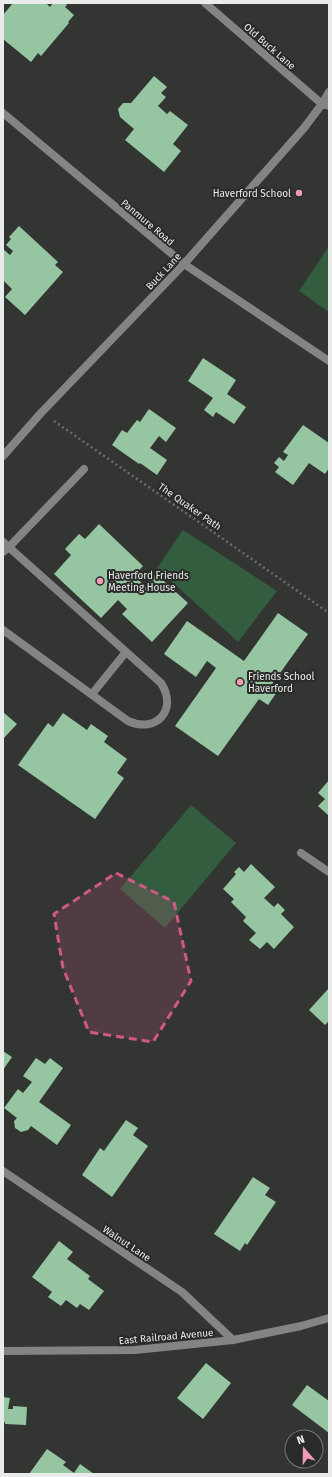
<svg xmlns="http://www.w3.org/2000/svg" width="332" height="1477" viewBox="0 0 332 1477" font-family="'Fira Sans',sans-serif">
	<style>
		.green { fill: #345d3f }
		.building { fill: #96c6a1 }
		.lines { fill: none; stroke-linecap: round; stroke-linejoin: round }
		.path { stroke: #6a6d6a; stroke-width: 2.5; stroke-dasharray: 2 3; stroke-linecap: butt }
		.service { stroke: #838584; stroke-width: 8 }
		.minor { stroke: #838584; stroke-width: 8 }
		.marked { fill: #ce5886; fill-opacity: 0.2; stroke: #ce5886; stroke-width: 3; stroke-dasharray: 8 5; stroke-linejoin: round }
		.poi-dot { fill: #f19ab3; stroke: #282b28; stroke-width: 1.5 }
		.labels { text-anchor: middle; stroke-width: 4; stroke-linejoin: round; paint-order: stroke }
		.street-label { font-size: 10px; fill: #eaeceb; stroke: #282b28 }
		.poi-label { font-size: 10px; fill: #eaeceb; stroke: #282b28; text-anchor: start }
	</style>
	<rect width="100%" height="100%" fill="#323532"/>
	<path class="green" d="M329 246V312L299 291Z
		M183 530 277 591 238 642 157 568Z
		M191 805 236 843 165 928 120 889Z"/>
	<path class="building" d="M13 3H46L50 7 53 3H65L67 5 65 7 74 15 68 22 69 23 41 56 38 53 31 62 3 39V15Z
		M154 76 167 87 161 93 166 97 158 106 167 114 170 111 188 125 173 144 181 151 164 172 125 140 134 129 120 117 118 109 123 103H131Z
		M19 226 58 262 55 265 63 272 25 315 5 297 12 289 3 280V249L10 255 13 251 6 245 11 239 9 237Z
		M203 358 236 380 227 394 246 407 234 424 216 412 213 417 204 410 213 398 188 381Z
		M149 409 176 428 166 442 159 436 150 448 167 460 157 475 140 463 139 464 112 445 122 430 127 433 137 420 140 422Z
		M303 425 329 443V468L325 474 309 463 293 485 275 472 279 467 274 463 279 457 284 461 288 455 283 452Z
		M99 524 143 566 134 576 145 586 156 574 188 603 152 642 122 614 127 609 118 600 101 618 54 574 71 555 65 549 79 534 85 539Z
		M278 613 308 634 270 687 277 692 268 705 259 699 218 756 175 726 216 668 207 661 196 677 164 654 187 621 244 661Z
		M3 712 17 724 3 739Z
		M63 713 87 730 91 724 108 736 104 742 127 759 117 773 124 778 95 819 18 765 48 723 53 727Z
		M329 780V816L318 806 325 799 318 793Z
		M251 864 275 887 264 898 274 907 278 903 285 910 281 914 294 927 274 949 267 942 260 949 249 940 256 933 243 921 246 917 231 902 234 899 223 889 236 874 234 872 239 867 244 872Z
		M329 988V1021L325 1025 309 1010Z
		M3 1051 12 1057 3 1070Z
		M36 1058 45 1064 50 1058 63 1068 39 1102 71 1125 57 1145 31 1126 28 1130 21 1132 15 1128 14 1121 17 1118 4 1108 18 1089 23 1093 32 1082 23 1076Z
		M126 1120 138 1128 133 1135 148 1146 112 1197 82 1175 100 1148 104 1151Z
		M253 1177 270 1188 265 1195 276 1202 247 1245 245 1243 240 1251 214 1234Z
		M59 1241 73 1252 67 1259 90 1276 88 1279 104 1291 89 1310 80 1304 77 1308 66 1300 61 1306 48 1297 52 1292 32 1277Z
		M206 1363 231 1383 203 1419 177 1398Z
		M307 1385 329 1401V1433L292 1405Z
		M3 1397 10 1398 8 1409H13V1406L27 1407 26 1425 5 1424V1422H3Z
		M47 1449 66 1462 63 1465 74 1473 80 1464 94 1474H29Z"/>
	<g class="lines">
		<path class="path" d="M54 421 329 613"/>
		<path class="service" d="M322 104 329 106
			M3 542 161 683C178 709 157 734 128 721L3 630
			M3 552 9 547 84 469
			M92 694 126 652"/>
		<path class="minor" d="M205 3 322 104
			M3 113 184 264 329 361
			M3 456 41 413 184 264 304 128 322 104 329 92
			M301 853 329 872
			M3 1171 182 1292 233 1340
			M3 1351 135 1350 233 1340 301 1326 329 1318"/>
	</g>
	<path class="marked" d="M116 873 174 902 191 981 153 1042 89 1032 63 968 54 914Z"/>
	<g class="poi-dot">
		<circle cx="299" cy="193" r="4"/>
		<circle cx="100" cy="581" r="4"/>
		<circle cx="240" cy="682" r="4"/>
	</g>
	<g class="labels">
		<g class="street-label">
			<text transform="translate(270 46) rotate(41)" y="4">Old Buck Lane</text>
			<text transform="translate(148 222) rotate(40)" y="4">Panmure Road</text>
			<text transform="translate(163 271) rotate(-47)" y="4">Buck Lane</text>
			<text transform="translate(190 506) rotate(35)" y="4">The Quaker Path</text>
			<text transform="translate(127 1243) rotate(34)" y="4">Walnut Lane</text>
			<text transform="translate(166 1336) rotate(-5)" y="4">East Railroad Avenue</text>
		</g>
		<g class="poi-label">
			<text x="291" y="197" text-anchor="end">Haverford School</text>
			<text x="108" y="579">Haverford Friends<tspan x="108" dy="12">Meeting House</tspan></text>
			<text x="248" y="680">Friends School<tspan x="248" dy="12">Haverford</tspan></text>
		</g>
	</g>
	<rect width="332" height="1477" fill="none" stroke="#eaeceb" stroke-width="8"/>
	<g transform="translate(304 1449) rotate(340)"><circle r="19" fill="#282b28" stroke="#767876"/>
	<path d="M0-3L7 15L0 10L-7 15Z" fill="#f19ab3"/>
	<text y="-6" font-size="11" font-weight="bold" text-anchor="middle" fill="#eaeceb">N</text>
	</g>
</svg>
